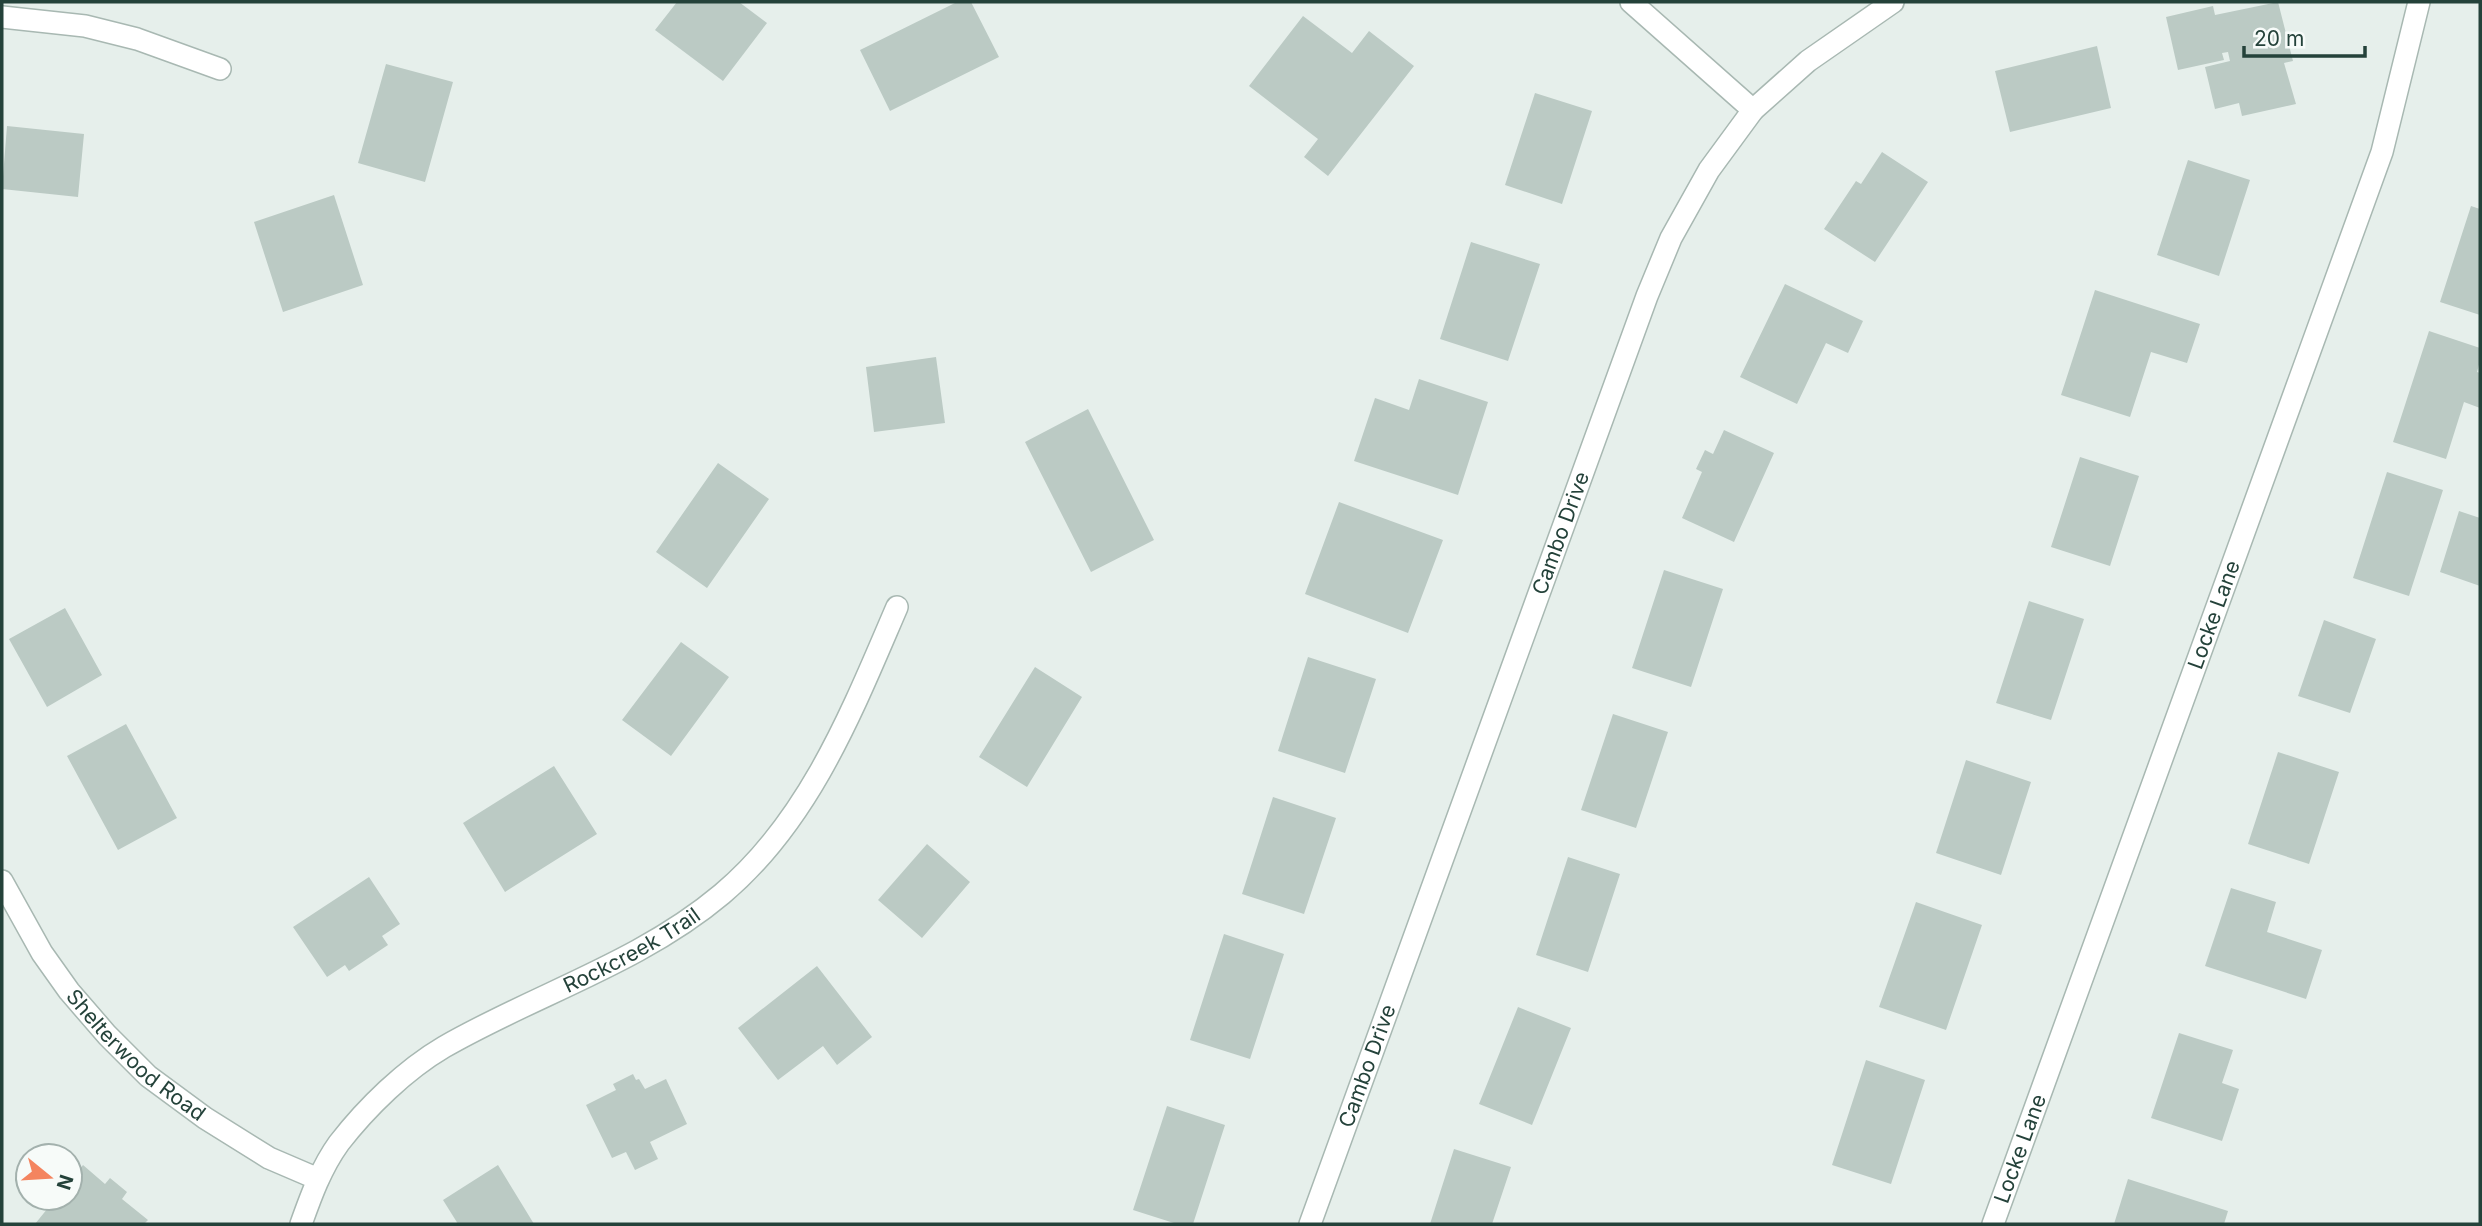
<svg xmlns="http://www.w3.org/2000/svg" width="2482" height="1226" viewBox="0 0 2482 1226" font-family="Inter,sans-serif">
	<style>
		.building { fill: #bbcac4 }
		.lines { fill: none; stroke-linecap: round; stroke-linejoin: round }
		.street-casing { stroke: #a8b8b2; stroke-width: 24 }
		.street { stroke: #fff; stroke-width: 21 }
		.labels { text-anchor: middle; stroke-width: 5; stroke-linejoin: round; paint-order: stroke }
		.street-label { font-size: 21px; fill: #24423a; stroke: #f7fbf9 }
	</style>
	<rect width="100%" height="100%" fill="#e6efeb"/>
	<path class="building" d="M677 2H739L767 23 723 81 655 30Z
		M957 2H971L999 57 890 111 860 50Z
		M2278 2 2293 61 2284 63 2296 104 2242 116 2239 103 2215 109 2205 67 2230 61 2228 52 2222 53 2224 60 2178 70 2166 17 2213 6 2215 15Z
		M1303 16 1352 53 1369 31 1414 66 1328 176 1304 157 1318 139 1249 86Z
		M2097 46 2111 108 2010 132 1995 71Z
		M386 64 453 82 425 182 358 163Z
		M1535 93 1592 111 1562 204 1505 185Z
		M7 126 84 134 78 197 2 189Z
		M1882 152 1928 182 1875 262 1824 229 1856 181 1861 184Z
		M2188 160 2250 180 2219 276 2157 255Z
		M334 195 363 285 283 312 254 222Z
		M2471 206 2480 209V315L2440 302Z
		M1471 242 1540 264 1508 361 1440 339Z
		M1785 284 1863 321 1848 353 1826 343 1797 404 1740 377Z
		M2095 290 2200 324 2187 363 2151 352 2130 417 2061 395Z
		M2429 331 2480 348V361L2477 372 2480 373V408L2464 402 2446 459 2393 442Z
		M936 357 945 423 874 432 866 367Z
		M1419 379 1488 402 1458 495 1354 461 1375 398 1409 410Z
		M1088 409 1154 540 1091 572 1025 442Z
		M1724 430 1774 453 1734 542 1682 518 1702 472 1696 469 1705 450 1713 454Z
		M2080 457 2139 476 2110 566 2051 547Z
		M718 463 769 499 707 588 656 552Z
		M2387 472 2443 490 2409 596 2353 578Z
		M1339 502 1443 540 1408 633 1305 594Z
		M2459 511 2480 518V586L2440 572Z
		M1664 570 1723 589 1691 687 1632 668Z
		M2029 601 2084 619 2051 720 1996 703Z
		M65 608 102 675 47 707 9 639Z
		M2324 620 2376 639 2350 713 2298 696Z
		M681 642 729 677 671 756 622 720Z
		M1308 657 1376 679 1345 773 1278 751Z
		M1035 667 1082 697 1027 787 979 757Z
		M1613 714 1668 732 1636 828 1581 810Z
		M126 724 177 818 118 850 67 756Z
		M2278 752 2339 772 2309 864 2248 844Z
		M1966 760 2031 782 2001 875 1936 853Z
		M554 766 597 834 505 892 463 823Z
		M1273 797 1336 818 1304 914 1242 894Z
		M927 844 970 882 922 938 878 900Z
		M1568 857 1620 874 1588 972 1536 955Z
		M369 877 400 924 382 936 388 945 349 971 345 965 327 977 293 927Z
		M2231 888 2276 902 2267 932 2322 950 2306 999 2205 966Z
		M1916 902 1982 925 1946 1030 1879 1007Z
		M1224 934 1284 954 1250 1059 1190 1040Z
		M817 966 872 1037 837 1065 823 1046 778 1080 738 1028Z
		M1518 1007 1571 1028 1532 1125 1479 1104Z
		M2179 1033 2233 1050 2222 1083 2239 1089 2222 1141 2151 1118Z
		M1866 1060 1925 1080 1891 1184 1832 1165Z
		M633 1074 636 1080 639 1079 645 1089 666 1079 687 1124 650 1142 658 1159 635 1170 626 1152 612 1158 586 1105 616 1090 613 1084Z
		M1167 1106 1225 1125 1193 1224H1177L1133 1210Z
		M1454 1149 1511 1167 1492 1224H1430Z
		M83 1165 105 1184 110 1178 127 1192 122 1199 148 1220 144 1224H35L56 1198H70V1181Z
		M498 1165 534 1224H458L443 1200Z
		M2128 1179 2228 1211 2224 1224H2114Z"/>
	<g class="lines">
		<defs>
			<g id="street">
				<path d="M1631 2 1753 110"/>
				<path d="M2 17 85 26 137 39 220 69"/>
				<path id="s1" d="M2 881 42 953 69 991 107 1035 148 1076 205 1118 269 1158 318 1179"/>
				<path id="s2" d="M301 1224C311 1196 321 1168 339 1143 367 1107 405 1070 444 1047 536 994 640 963 722 894 810 820 853 709 897 607"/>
				<path id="s3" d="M1310 1224 1647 296 1671 238 1709 170 1753 110 1808 61 1893 2"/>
				<path id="s4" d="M1993 1224 2382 152 2419 2"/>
			</g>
		</defs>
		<use href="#street" class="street-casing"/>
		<use href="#street" class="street"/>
	</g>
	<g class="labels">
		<g class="street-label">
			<text dy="7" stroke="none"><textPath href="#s3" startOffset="735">Cambo Drive</textPath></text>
			<text dy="7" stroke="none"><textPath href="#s4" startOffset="648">Locke Lane</textPath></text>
			<text dy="7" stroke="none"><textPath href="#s2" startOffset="444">Rockcreek Trail</textPath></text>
			<text dy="7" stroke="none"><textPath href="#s1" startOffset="222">Shelterwood Road</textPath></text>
			<text dy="7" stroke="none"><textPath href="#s3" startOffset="168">Cambo Drive</textPath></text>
			<text dy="7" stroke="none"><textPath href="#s4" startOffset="80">Locke Lane</textPath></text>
		</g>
	</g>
	<rect width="2482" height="1226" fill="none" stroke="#24423a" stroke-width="7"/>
	<g transform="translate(49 1177) rotate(108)"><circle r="33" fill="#f7fbf9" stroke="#a3b1ad" stroke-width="2"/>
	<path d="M0-5L12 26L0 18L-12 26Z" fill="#f4845f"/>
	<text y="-10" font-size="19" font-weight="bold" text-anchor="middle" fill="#24423a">N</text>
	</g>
	<path d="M2244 46v10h121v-10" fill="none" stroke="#24423a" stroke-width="3.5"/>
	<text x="2254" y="46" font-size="21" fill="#24423a" stroke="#f7fbf9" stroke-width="5" paint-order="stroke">20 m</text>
</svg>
